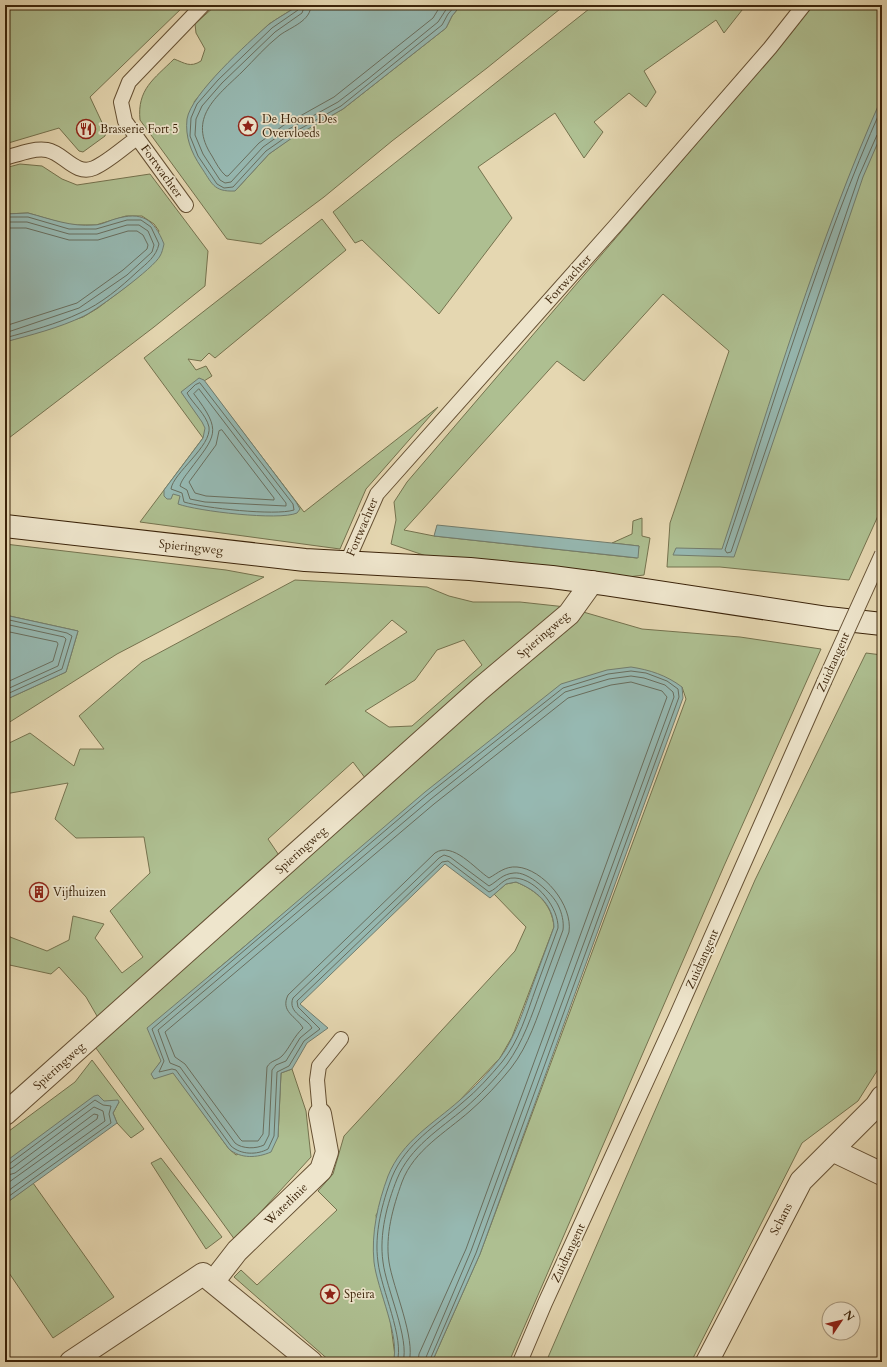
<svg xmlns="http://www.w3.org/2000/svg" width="887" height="1367" viewBox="0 0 887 1367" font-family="Cardo,serif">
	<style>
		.green { fill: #aebf91; stroke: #75724e; fill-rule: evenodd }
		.water { fill: #96b8b1; stroke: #727d6e }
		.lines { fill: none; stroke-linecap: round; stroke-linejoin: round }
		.shore { stroke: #696e5e; stroke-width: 1 }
		.lane-casing { stroke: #665134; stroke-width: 16 }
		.street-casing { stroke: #665134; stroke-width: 24 }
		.secondary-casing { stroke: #3c240a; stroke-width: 24 }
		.lane { stroke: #eee5cc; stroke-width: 14 }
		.street { stroke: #eee5cc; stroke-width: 22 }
		.secondary { stroke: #eee5cc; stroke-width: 22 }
		.lane-bridge-casing { stroke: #665134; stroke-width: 16; stroke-linecap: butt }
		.lane-bridge { stroke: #eee5cc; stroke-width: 14 }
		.labels { text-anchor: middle; stroke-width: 3.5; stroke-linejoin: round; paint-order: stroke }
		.poi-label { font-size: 12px; fill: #3c240a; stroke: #eee5cc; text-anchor: start }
		.street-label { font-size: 12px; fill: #3c240a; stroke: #eee5cc }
	</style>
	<rect width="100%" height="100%" fill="#e5d7b1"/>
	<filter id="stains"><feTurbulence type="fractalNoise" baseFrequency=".005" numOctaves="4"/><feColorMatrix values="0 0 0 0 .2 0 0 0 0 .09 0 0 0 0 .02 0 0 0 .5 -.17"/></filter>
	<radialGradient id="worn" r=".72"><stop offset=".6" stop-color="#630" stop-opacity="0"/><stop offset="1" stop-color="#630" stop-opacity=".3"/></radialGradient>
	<path class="green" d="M5 5H185L90 97 106 131 105 136 83 152 79 151 59 128 5 144Z
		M216 5H299L269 24 215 77 194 102 235 191 269 154 291 138 343 109 446 28 452 16 461 5H565L487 68 392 141 324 197 261 244 227 239 140 120C137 89 154 79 174 59 185 63 190 68 201 61L205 49 196 33 195 24Z
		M594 5H746L724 33 716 20 644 71 656 92 646 107 629 93 594 122 603 132 584 158 555 113 478 167 512 218 439 314 362 240 355 243 333 212Z
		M813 5H882V507L849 580 720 567H667L670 523 729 351 663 294 584 381 557 361 404 530 434 536 637 558 639 546 612 543 632 534 633 521 642 518V536L650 538 644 575 628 577 441 561 391 544 396 520 394 502 407 482 792 32Z
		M20 164 42 166 62 179 77 185 150 174 208 251 205 286 154 327 5 441V342L83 317 98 308 132 282 159 231 154 224 142 216H126L96 225H69L28 213 5 214V168Z
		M322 219 346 250 215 358 209 353 201 361 188 359 196 370 206 366 212 376 204 381 304 512 438 407 366 489 340 549 140 522 203 438 144 358Z
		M5 544 226 570 264 577 117 654 5 725V700L66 672 78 631 5 615Z
		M295 580 427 587 449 596 473 602H520L566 607 642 629 740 637 821 649 724 866 509 1362H432L480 1254 686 699 682 687 289 909 208 977 161 1061 152 1074 154 1078 173 1072 229 1149 236 1155 278 1137 281 1073 292 1069 306 1111 311 1157 235 1240 93 1044 108 1035 86 997 59 967 51 974 5 964V923L10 937 47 951 69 940 73 916 104 924 95 938 122 973 143 957 110 911 150 873 144 837 76 838 55 819 68 783 5 794V745L30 733 74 766 80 749H104L79 716 142 662ZM392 620 407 632 325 685ZM464 640 482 665 412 726 389 727 365 711 415 680 437 650ZM353 762 375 791 289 870 268 839Z
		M866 653 882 655V1063L858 1101 802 1143 691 1362H546L755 880Z
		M516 882C536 890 552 904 554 927L512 1037 500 1058 460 1100 376 1215 395 1356 393 1362H331L234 1277 241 1270 257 1285 337 1210 318 1191 333 1174 344 1136 515 951 526 927 494 894 506 884Z
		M92 1060 144 1129 131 1138 117 1123 113 1113 119 1102 5 1162V1127L7 1126 9 1131 75 1082Z
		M161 1158 222 1237 206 1249 151 1163Z
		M33 1183 114 1297 53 1338 5 1267V1204Z"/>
	<path class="water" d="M299 5H461L452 16 446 28 343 109 292 138 269 154 235 191C213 192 212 183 201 167 191 152 185 137 187 119 191 94 248 43 268 25 277 18 289 12 299 5Z
		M882 97V133L863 177 734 557 673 555 676 548 722 549C772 398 817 243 882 97Z
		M28 213C51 219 71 227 94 225 101 225 108 221 115 219 142 211 154 219 164 244 163 248 162 253 160 256 154 268 98 309 84 316 59 328 31 335 5 342V214Z
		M199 378 204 380 296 502 300 509 297 513C279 521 197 511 178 504L180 496 173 494 171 499H167L164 496V490L203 438 205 428 202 422 181 392Z
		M437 525 612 543 639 546 638 558 434 536Z
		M5 615 78 631 66 672 5 700Z
		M631 667C650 670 666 675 682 687L683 698 480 1254 432 1362H393C401 1338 377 1289 374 1262 371 1233 378 1203 388 1176 402 1141 433 1124 460 1100 474 1088 488 1073 500 1058 515 1038 523 1011 532 987 539 967 547 947 554 927 553 904 536 890 516 882L506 884 490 898 445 864 300 1004 328 1028 307 1043 292 1069 281 1073 278 1137 271 1152C257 1158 241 1159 229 1149L173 1073 154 1079 151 1074 161 1061 147 1028 238 952 425 792 561 684 607 670Z
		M98 1095 104 1101 118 1100 119 1102 113 1113 117 1123 5 1204V1162L94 1096Z"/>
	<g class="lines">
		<path class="shore" d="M300 5 298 10 272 28 218 80 197 104 191 118 190 136 198 156 217 184 224 188 233 187 266 151 289 135 341 106 442 25 448 14 456 5
			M305 5 302 13 275 32 222 83 202 106 196 119 195 135 203 154 220 180 225 183 231 182 263 147 287 130 338 102 368 79 438 22 449 5
			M311 5C311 21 291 27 280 35 266 46 254 60 242 72 216 97 187 118 212 156 216 163 220 171 226 176H228L259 143 284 125 334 97 433 18 441 5
			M882 107C819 249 774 403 725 550L727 553 731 552 859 176 877 135 882 133
			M5 217H28L69 229H96L127 220H141L151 227 159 244C156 257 147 263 137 272 121 287 101 304 80 313 57 324 30 331 5 338
			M5 222H27L69 234H97L127 225H139L148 231 154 245 152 252 127 275 79 308 5 333
			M5 228H26L69 240H98L128 231H137L143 235 148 245 147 249 123 270 77 303 5 326
			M200 383 293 504 294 510C275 516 204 508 184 502L182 493 171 489C173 473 212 446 209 427 206 414 193 404 187 393L195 385Z
			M199 389 286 503V506L205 502 190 499 187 490 180 486C181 481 186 475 189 471 216 435 223 432 194 394Z
			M222 430 274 498V500L206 496 195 493 189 482 216 445 219 431Z
			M5 619 67 633 72 636 62 669 5 695
			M5 624 64 637 66 639 58 666 5 690
			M5 631 57 642 58 644 53 661 5 683
			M5 1165 9 1164 95 1100 103 1105 111 1106 109 1114 111 1123 5 1199
			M5 1170 12 1168 94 1107 103 1111 105 1121 5 1193
			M5 1176 15 1173 94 1114 98 1115 97 1119 5 1185
			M397 1362C405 1339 381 1289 378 1262 374 1234 382 1203 392 1177 406 1143 436 1126 462 1103 477 1091 490 1076 502 1062 519 1041 527 1013 536 988 543 968 551 948 558 928 559 909 537 879 515 878 503 877 499 888 489 892L448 861 442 862 297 1001 298 1007 320 1029 304 1041 289 1066 277 1072 274 1136 268 1149C257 1155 241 1155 231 1146L176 1070 172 1069 159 1072 164 1061 152 1029 427 795 563 688 608 674 631 671 646 673 667 681 678 689 679 697 476 1253 429 1362
			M403 1362C410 1339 386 1288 383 1262 379 1234 387 1204 397 1179 410 1147 440 1129 465 1108 480 1095 495 1079 507 1064 523 1042 532 1015 541 990 548 970 556 950 563 930 564 922 562 913 558 905 552 893 528 871 514 873 502 874 498 881 489 886L450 857 444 855 439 858 293 998C287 1013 307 1018 312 1028L300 1038 286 1061 276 1065 272 1070 269 1135 264 1145C256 1149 242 1149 235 1143L180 1067 170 1063 158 1030 431 799 565 692 609 679 631 676 644 678 665 685 673 692 674 697 471 1251 424 1362
			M409 1362C416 1339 393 1288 389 1262 385 1235 393 1207 402 1182 414 1150 445 1133 470 1111 485 1098 499 1083 511 1068 529 1045 537 1017 547 991 554 971 562 952 569 932 573 905 543 869 517 867 505 866 498 873 489 878 475 869 453 841 435 853L288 995C280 1012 296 1016 303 1028 294 1036 289 1049 282 1056 277 1061 271 1060 267 1067L263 1134 258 1141H242L240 1139 185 1064 175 1057 165 1032 434 804 568 698 611 685 631 682 662 691 667 697 466 1249 419 1354 418 1362"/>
		<defs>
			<path id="lane" d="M5 158C19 154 33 148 47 150 64 153 75 176 94 168 108 162 124 147 137 138
				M186 205 125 121 121 102 129 82 203 5
				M347 562 377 494 617 224 770 48 804 5
				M320 1114 317 1080 319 1066 341 1039
				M520 1362 545 1303 675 1019 824 682"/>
			<path id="street" d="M5 1114 480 689 569 614 592 582
				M832 1150 882 1174
				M213 1282 237 1251 321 1170 327 1152 320 1114
				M71 1362 203 1274 311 1362
				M707 1362 801 1181 876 1106 882 1097"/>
			<path id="secondary" d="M5 526 305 560 470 569 552 577 605 584 828 618 882 624"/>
		</defs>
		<use href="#lane" class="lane-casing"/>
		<use href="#street" class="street-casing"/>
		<use href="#secondary" class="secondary-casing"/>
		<use href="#lane" class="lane"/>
		<use href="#street" class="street"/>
		<use href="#secondary" class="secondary"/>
		<defs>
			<path id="lane-bridge" d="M824 682 882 554"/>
		</defs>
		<use href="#lane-bridge" class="lane-bridge-casing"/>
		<use href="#lane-bridge" class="lane-bridge"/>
	</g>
	<defs>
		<symbol id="sight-ring" viewBox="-11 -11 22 22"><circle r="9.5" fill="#eee5cc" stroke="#8f2418" stroke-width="1.5"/><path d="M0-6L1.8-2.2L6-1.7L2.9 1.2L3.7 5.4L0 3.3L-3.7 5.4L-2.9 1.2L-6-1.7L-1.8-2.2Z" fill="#8f2418"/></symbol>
		<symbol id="restaurant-ring" viewBox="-11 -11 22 22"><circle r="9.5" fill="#eee5cc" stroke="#8f2418" stroke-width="1.5"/><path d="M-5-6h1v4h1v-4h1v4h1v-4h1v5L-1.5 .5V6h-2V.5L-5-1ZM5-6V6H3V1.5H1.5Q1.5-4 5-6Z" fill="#8f2418"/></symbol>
		<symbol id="building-ring" viewBox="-11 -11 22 22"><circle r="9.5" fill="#eee5cc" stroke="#8f2418" stroke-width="1.5"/><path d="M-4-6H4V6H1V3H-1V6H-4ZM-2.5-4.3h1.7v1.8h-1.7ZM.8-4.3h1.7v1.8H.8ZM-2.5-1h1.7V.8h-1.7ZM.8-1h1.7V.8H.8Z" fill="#8f2418"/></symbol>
	</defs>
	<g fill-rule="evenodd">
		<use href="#sight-ring" x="237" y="115" width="22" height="22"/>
		<use href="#restaurant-ring" x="75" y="118" width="22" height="22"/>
		<use href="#building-ring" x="28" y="881" width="22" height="22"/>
		<use href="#sight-ring" x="319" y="1283" width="22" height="22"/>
	</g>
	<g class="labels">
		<g class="poi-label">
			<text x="262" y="123">De Hoorn Des<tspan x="262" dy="14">Overvloeds</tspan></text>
			<text x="100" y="133">Brasserie Fort 5</text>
			<text x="53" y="896">Vijfhuizen</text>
			<text x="344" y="1298">Speira</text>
		</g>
		<g class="street-label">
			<text transform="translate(162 171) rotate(54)" y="4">Fortwachter</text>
			<text transform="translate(568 279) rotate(-48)" y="4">Fortwachter</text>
			<text transform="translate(362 527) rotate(-67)" y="4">Fortwachter</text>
			<text transform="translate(191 547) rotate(6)" y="4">Spieringweg</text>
			<text transform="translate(543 635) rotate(-41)" y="4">Spieringweg</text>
			<text transform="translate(833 662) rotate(-66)" y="4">Zuidtangent</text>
			<text transform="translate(301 850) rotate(-42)" y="4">Spieringweg</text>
			<text transform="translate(702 959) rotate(-66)" y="4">Zuidtangent</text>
			<text transform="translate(59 1066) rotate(-42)" y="4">Spieringweg</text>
			<text transform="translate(286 1204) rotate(-44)" y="4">Waterlinie</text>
			<text transform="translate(781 1219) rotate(-63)" y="4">Schans</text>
			<text transform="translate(568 1253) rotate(-65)" y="4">Zuidtangent</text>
		</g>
	</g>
	<rect width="887" height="1367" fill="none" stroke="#e5d7b1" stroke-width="20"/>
	<rect x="6" y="6" width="875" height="1355" fill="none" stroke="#3c240a" stroke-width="2"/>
	<rect x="10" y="10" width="867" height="1347" fill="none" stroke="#3c240a"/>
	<g transform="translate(841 1321) rotate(55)"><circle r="19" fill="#eee5cc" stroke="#a7987e"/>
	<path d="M0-3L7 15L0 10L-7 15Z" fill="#8f2418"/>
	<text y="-6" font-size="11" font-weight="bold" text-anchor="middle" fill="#3c240a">N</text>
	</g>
	<rect width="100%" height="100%" filter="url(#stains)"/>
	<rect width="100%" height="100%" fill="url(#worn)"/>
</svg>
